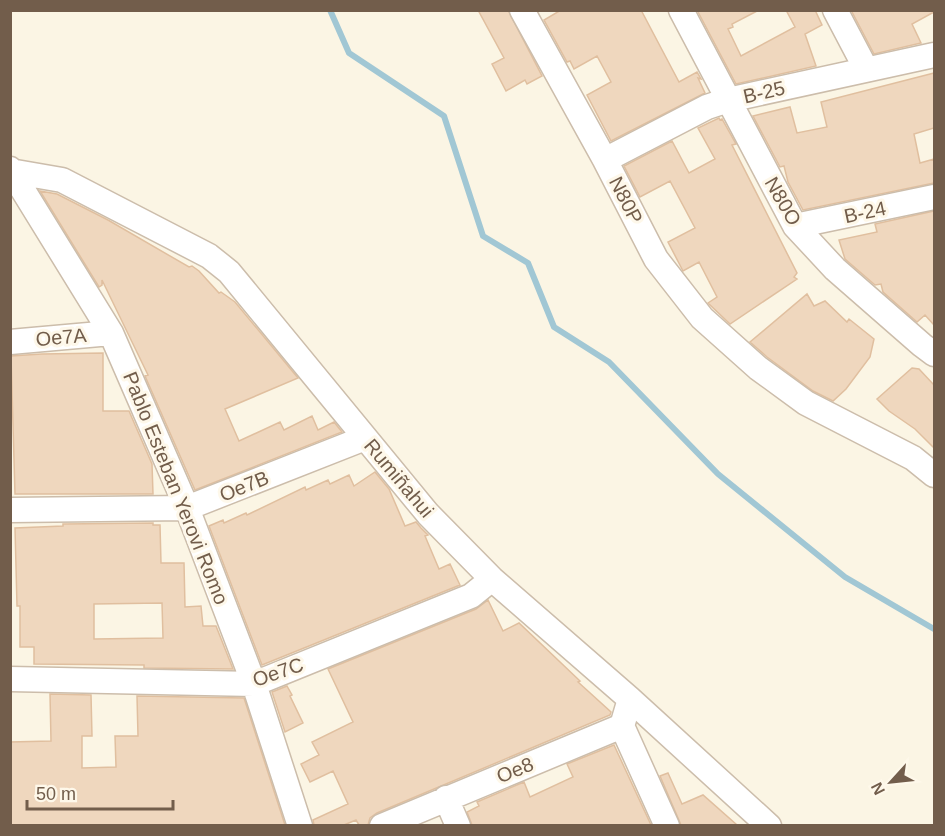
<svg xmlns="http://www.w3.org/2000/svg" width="945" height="836" viewBox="0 0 945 836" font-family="Arial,sans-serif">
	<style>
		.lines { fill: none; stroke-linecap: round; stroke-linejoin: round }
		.stream { stroke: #a1c7d4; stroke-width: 6 }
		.building { fill: #efd7be; stroke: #e0bf9f; stroke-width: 1.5; fill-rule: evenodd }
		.minor-casing { stroke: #ccbdab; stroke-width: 27 }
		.minor { stroke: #fff; stroke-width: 24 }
		.labels { text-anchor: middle; stroke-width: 6; stroke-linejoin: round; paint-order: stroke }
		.street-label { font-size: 20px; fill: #725d4b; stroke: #fef8ea }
	</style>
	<rect width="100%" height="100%" fill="#fbf5e4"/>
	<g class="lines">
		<path class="stream" d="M330 10 349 53 444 116 483 236 528 263 554 327 609 362 718 474 845 577 934 629"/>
	</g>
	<path class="building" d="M478 10H508L542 76 527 84 525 80 506 91 492 64 504 58Z
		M561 10H641L679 82 697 72 701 79 698 78 705 93 611 141 587 95 611 82 597 56 574 69 570 61 567 62 544 20Z
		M697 10H759L732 24 733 27 728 29 741 56 795 27 786 10H815L822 25 805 34 816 66 736 84Z
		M851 10H934V12L912 24 921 43 874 54Z
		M934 73V128L914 134 920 163 934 159V183L803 210 788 182 784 166 780 167 753 116 790 107 797 133 827 127 821 102Z
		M719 118 720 120 722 119 736 144 732 145 797 273 794 277 797 279 730 324 708 303 717 297 699 262 683 271 668 242 695 228 670 181 640 197 624 166 672 141 689 173 715 159 698 128Z
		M40 191 57 194 108 220 189 267 192 266 199 271 219 293 221 292 235 302 298 378 225 409 239 441 280 422 284 430 312 416 318 430 334 422 342 432 195 490 145 376 148 375 102 280V285L99 287Z
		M934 211V325L925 315 917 322 883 292 881 284 875 285 845 259 839 240 877 232 875 224Z
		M807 294 814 306 825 301 847 322 849 319 874 339 870 357 846 389 833 401 813 391 767 357 750 342Z
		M103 353V411H129L152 464 153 494H15L11 356 42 354Z
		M912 368 919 369 934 385V448L915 429 889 411 877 399Z
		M375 472 389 489 405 526 416 522 421 528 428 535 425 536 439 569 450 564 460 585 262 665 209 526 223 520 224 523 246 513 247 515 305 487 306 490 328 480 330 484 349 475 354 486Z
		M153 523V525H160L161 563H184L185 607 201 606 203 626H216L233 669 144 668V665L34 664V647H20V606H17L15 528 63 526V524ZM162 603 163 638 94 639V604Z
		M488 600 503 631 519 623 580 681 578 682 611 712 610 715 377 813 370 818 368 825H359L356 820 344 825H314L313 820 348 804 333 771 310 782 301 764 319 755 312 742 353 722 328 669 476 609Z
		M287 686 292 695 290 696 303 723 285 732 272 692Z
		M50 694 91 695 92 736H82V768L116 767 115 736H138L137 696 244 698 285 825H10V742L51 741Z
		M614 745 651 825H472L467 812 479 806 477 802 524 782 530 797 573 777 567 764Z
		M668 773 682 804 703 795 737 825H681L660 776Z"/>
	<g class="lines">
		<defs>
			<path id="minor" d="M522 10 605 160 656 259 702 318 758 368 806 403 913 458 934 475
				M681 10 795 226 835 269 922 345 934 354
				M835 10 866 69
				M605 160 707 107 728 100 934 55
				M10 169 111 333 187 508 254 684 300 826
				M10 171 62 180 209 256 229 272 428 514 492 579 630 699 769 826
				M795 226 934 197
				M10 342 111 333
				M10 510 187 508 365 438
				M10 679 254 684 471 596 492 579
				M622 726 667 826
				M446 798 458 826
				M382 826 622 726 630 699"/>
		</defs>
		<use href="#minor" class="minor-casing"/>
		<use href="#minor" class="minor"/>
	</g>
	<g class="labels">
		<g class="street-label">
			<text transform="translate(764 92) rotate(-13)" y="7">B-25</text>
			<text transform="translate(626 200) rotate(63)" y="7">N80P</text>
			<text transform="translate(783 201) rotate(60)" y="7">N80O</text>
			<text transform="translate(865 212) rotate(-12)" y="7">B-24</text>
			<text transform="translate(61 337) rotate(-5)" y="7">Oe7A</text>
			<text transform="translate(399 478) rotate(50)" y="7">Rumiñahui</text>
			<text transform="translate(244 486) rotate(-22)" y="7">Oe7B</text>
			<text transform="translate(176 488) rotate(68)" y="7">Pablo Esteban Yerovi Romo</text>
			<text transform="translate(278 672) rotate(-19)" y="7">Oe7C</text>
			<text transform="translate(515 770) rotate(-22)" y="7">Oe8</text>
		</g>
	</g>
	<rect width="945" height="836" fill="none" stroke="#725d4b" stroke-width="24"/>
	<g transform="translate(891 782) rotate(243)" stroke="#fef8ea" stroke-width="4.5" paint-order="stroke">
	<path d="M0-4.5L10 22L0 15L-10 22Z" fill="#725d4b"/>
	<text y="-9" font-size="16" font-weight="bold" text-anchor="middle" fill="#725d4b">N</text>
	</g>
	<path d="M27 800v9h146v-9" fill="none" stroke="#725d4b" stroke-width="3"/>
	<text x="36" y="800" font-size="18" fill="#725d4b" stroke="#fef8ea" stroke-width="4.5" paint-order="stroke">50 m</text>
</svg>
